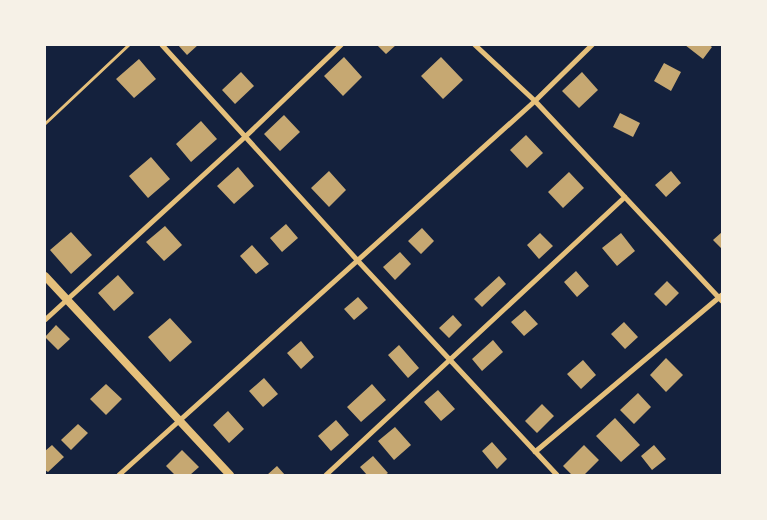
<svg xmlns="http://www.w3.org/2000/svg" width="767" height="520" viewBox="0 0 767 520" font-family="Merriweather,serif">
	<style>
		.building { fill: #c6a872 }
		.lines { fill: none; stroke-linecap: round; stroke-linejoin: round }
		.service { stroke: #e5c07b; stroke-width: 3 }
		.minor { stroke: #e5c07b; stroke-width: 5 }
		.tertiary { stroke: #e5c07b; stroke-width: 8 }
	</style>
	<rect width="100%" height="100%" fill="#14213d"/>
	<path class="building" d="M178 45H198L187 55Z
		M377 45H396L386 54Z
		M685 45H709L712 47 703 59Z
		M344 57 362 77 343 96 324 76Z
		M441 57 463 80 443 99 421 76Z
		M139 59 156 79 134 98 116 79Z
		M664 63 681 72 671 91 654 81Z
		M241 72 254 86 235 104 222 90Z
		M582 72 598 90 579 108 562 91Z
		M620 113 640 123 633 137 613 127Z
		M284 115 300 132 280 151 264 134Z
		M201 121 217 139 191 162 176 144Z
		M526 135 543 153 527 168 510 150Z
		M151 157 170 179 148 198 129 176Z
		M238 167 254 186 234 204 217 186Z
		M329 171 346 190 329 207 311 188Z
		M671 171 681 183 666 197 655 185Z
		M569 172 584 188 563 208 548 192Z
		M286 224 298 238 282 252 270 238Z
		M165 226 182 245 164 261 146 242Z
		M422 228 434 241 421 254 408 241Z
		M71 232 92 255 71 274 50 250Z
		M722 232V249L713 240Z
		M540 233 553 246 539 259 527 245Z
		M621 233 635 251 617 266 602 248Z
		M252 245 269 264 256 274 240 256Z
		M400 252 411 264 395 280 383 267Z
		M576 271 589 286 577 297 564 282Z
		M118 275 134 293 114 311 98 293Z
		M499 276 506 284 482 307 474 299Z
		M667 281 679 293 666 306 654 294Z
		M358 297 368 308 354 320 344 309Z
		M525 310 538 324 524 336 511 322Z
		M453 315 462 325 449 338 439 328Z
		M170 318 192 342 170 362 148 337Z
		M624 322 638 337 625 349 611 334Z
		M56 325 70 339 58 350 45 337Z
		M493 340 503 352 482 371 472 359Z
		M301 341 314 357 301 369 287 353Z
		M399 345 419 368 408 378 388 355Z
		M666 358 683 375 666 392 650 375Z
		M583 360 596 375 581 389 567 374Z
		M264 378 278 394 263 407 249 391Z
		M106 384 122 399 106 415 90 399Z
		M372 384 386 400 361 422 347 407Z
		M438 390 455 409 441 421 424 402Z
		M638 393 651 407 634 424 620 410Z
		M542 404 554 416 537 433 525 421Z
		M228 411 244 429 229 443 213 425Z
		M615 418 640 445 621 462 596 436Z
		M336 420 349 435 331 451 318 436Z
		M78 424 88 433 71 450 61 440Z
		M395 427 411 445 394 460 378 441Z
		M492 442 507 459 497 469 482 451Z
		M52 445 64 457 48 472 45 470V451Z
		M584 445 599 460 584 475H572L563 466Z
		M654 445 666 459 652 470 641 456Z
		M182 450 199 467 190 475H175L166 466Z
		M373 456 388 473 385 475H367L360 467Z
		M277 466 285 475H267Z"/>
	<g class="lines">
		<path class="service" d="M45 124 129 45"/>
		<path class="minor" d="M162 45 358 261 557 475
			M475 45 535 101 722 301
			M45 320 245 137 341 45
			M535 452 722 295
			M119 475 535 101 592 45
			M326 475 625 197"/>
		<path class="tertiary" d="M45 276 230 475"/>
	</g>
	<rect width="767" height="520" fill="none" stroke="#f6f1e7" stroke-width="92"/>
</svg>
